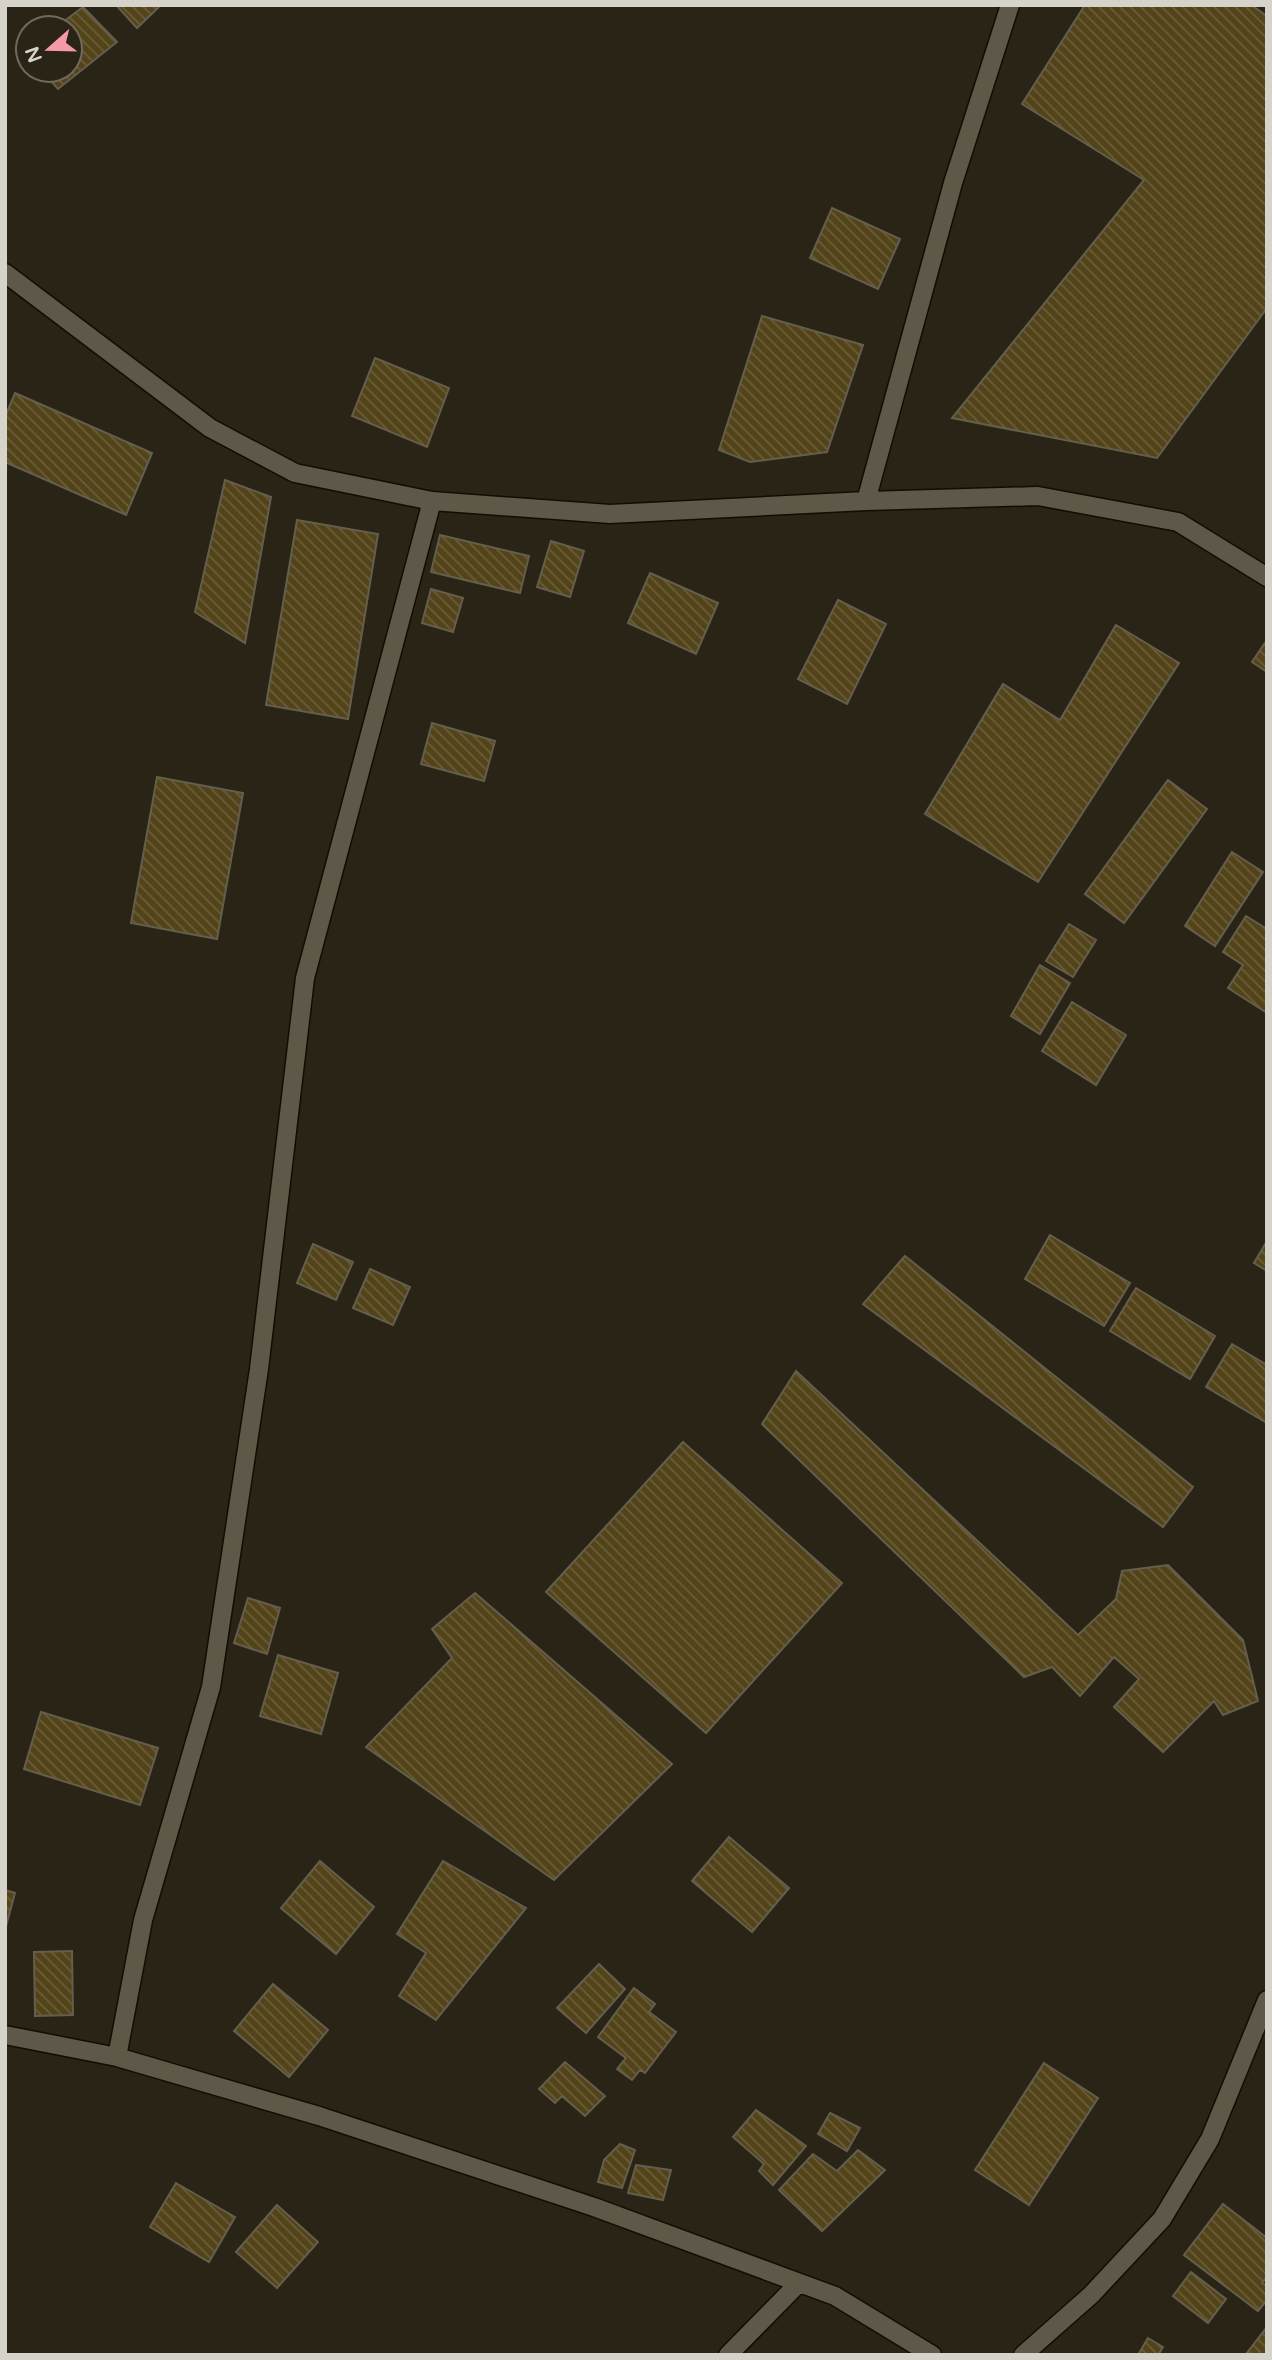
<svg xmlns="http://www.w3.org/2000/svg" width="1272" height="2360" viewBox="0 0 1272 2360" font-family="'Varela Round',sans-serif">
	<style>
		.building { fill: url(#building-back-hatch); stroke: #645e4e; stroke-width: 2 }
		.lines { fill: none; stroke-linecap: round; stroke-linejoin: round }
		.minor-casing { stroke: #120d03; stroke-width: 21 }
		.minor { stroke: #5e5848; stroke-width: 18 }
	</style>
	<defs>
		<pattern id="building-back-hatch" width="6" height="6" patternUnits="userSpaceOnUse" patternTransform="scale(1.75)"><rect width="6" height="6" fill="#524319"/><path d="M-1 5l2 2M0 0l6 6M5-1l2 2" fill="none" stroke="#6a5d39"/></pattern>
	</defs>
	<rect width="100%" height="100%" fill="#2a2416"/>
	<path class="building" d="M116 5H161L137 28Z
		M1085 5H1251L1267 16V308L1157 458 952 418 1144 180 1022 104Z
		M83 7 117 42 58 89 41 70H70V28H55Z
		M832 208 900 239 878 289 810 258Z
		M762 316 863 345 827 452 750 462 719 450Z
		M375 358 449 388 427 447 352 416Z
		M15 393 152 453 126 515 5 462V417Z
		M225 480 271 497 245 643 195 612Z
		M297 520 378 534 348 719 266 705Z
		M440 535 529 556 520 593 431 572Z
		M551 541 584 551 570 597 537 587Z
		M650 573 718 603 696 654 628 623Z
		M431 589 463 598 453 632 422 623Z
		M838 600 886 624 847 704 798 679Z
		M1116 625 1179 663 1038 882 925 814 1003 684 1060 720Z
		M1267 640V672L1252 662Z
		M432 723 495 741 484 781 421 764Z
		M157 777 243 793 217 939 131 923Z
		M1168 780 1207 809 1124 923 1085 894Z
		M1232 852 1263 872 1215 946 1185 926Z
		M1246 916 1267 929V1013L1228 988 1243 965 1223 952Z
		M1069 924 1096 940 1073 977 1046 961Z
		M1040 965 1070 983 1040 1034 1011 1016Z
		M1072 1002 1126 1035 1096 1085 1042 1051Z
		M1050 1235 1130 1283 1104 1326 1025 1279Z
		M1267 1241V1271L1254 1263Z
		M313 1244 353 1262 336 1300 297 1283Z
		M905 1256 1193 1487 1163 1527 863 1304Z
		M370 1269 410 1287 393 1325 353 1308Z
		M1136 1288 1215 1336 1190 1379 1110 1331Z
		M1232 1344 1267 1365V1423L1206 1387Z
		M796 1371 1078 1635 1116 1599 1122 1571 1168 1565 1243 1640 1258 1701 1223 1715 1214 1701 1163 1752 1114 1707 1139 1679 1114 1657 1080 1696 1052 1667 1024 1677 762 1424Z
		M683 1442 842 1583 706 1733 546 1592Z
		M475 1593 672 1764 554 1880 366 1747 452 1658 432 1629Z
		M248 1598 280 1608 267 1654 234 1643Z
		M278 1655 338 1673 321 1734 260 1716Z
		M41 1712 158 1748 140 1805 24 1769Z
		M729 1837 789 1888 752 1932 692 1881Z
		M320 1861 374 1907 336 1954 281 1908Z
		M443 1861 526 1908 436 2020 399 1996 426 1953 397 1934Z
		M5 1890 15 1893 5 1930Z
		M72 1951 73 2015 35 2016 34 1952Z
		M599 1964 625 1989 586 2033 557 2008Z
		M273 1984 328 2030 289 2077 234 2031Z
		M634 1988 655 2004 649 2012 676 2032 645 2073 640 2070 632 2080 617 2069 626 2058 598 2037Z
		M565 2062 605 2096 585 2116 562 2096 555 2103 539 2089Z
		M1044 2063 1098 2098 1029 2205 975 2170Z
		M756 2110 806 2146 773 2185 759 2171 764 2164 733 2137Z
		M830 2113 860 2128 847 2151 818 2134Z
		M620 2144 635 2150 622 2188 598 2182 604 2160Z
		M858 2150 885 2170 822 2231 779 2190 813 2154 837 2171Z
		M636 2165 671 2170 663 2200 628 2193Z
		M176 2183 235 2217 209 2262 150 2227Z
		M1223 2204 1267 2238V2277L1262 2283 1267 2286V2300L1258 2311 1184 2255Z
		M277 2205 318 2242 277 2288 236 2252Z
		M1191 2272 1226 2299 1208 2323 1173 2296Z
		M1267 2327V2355L1246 2354Z
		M1148 2338 1163 2347 1158 2355H1138Z"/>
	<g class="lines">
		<defs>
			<path id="minor" d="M5 273 210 428 295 473 432 501 610 514 866 501 1038 496 1178 522 1267 577
				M866 501 953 183 1010 5
				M5 2035 117 2057 319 2116 594 2207 835 2296 932 2355
				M117 2057 143 1920 211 1687 259 1369 305 978 432 501
				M728 2355 798 2284
				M1023 2355 1091 2295 1162 2219 1210 2139 1267 2000"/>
		</defs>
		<use href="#minor" class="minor-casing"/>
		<use href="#minor" class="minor"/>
	</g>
	<rect width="1272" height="2360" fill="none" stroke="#d6d3ca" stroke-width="14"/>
	<g transform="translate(49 49) rotate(250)"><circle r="33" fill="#2a2416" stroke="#6f6a5e" stroke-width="2"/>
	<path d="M0-5L12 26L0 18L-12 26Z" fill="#f49aa5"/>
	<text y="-10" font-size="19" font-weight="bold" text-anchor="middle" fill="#d6d3ca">N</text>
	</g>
</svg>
